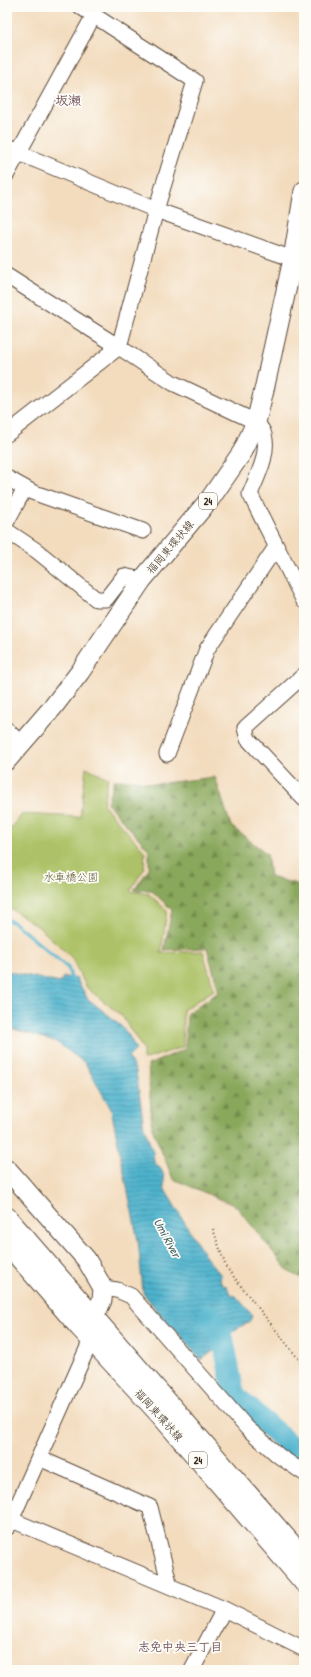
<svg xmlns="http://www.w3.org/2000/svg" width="311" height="1677" viewBox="0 0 311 1677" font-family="'Patrick Hand','Klee One',sans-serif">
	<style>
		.forest { fill: url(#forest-firs); stroke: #62693d }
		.park { fill: #adc267; stroke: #747642 }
		.water { fill: url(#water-rules); stroke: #446e76 }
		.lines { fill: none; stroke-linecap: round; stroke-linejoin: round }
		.stream { stroke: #4eb3cd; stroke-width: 3.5 }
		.river { stroke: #4eb3cd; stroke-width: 22 }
		.minor-casing { stroke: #574536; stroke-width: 17 }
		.major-casing { stroke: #574536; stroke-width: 21 }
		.path { stroke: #574536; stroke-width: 2; stroke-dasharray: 1 3; stroke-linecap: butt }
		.minor { stroke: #fff; stroke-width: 15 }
		.major { stroke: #fff; stroke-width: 19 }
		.labels { text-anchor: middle; stroke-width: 3.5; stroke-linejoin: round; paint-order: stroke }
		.shield { fill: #fdfcf7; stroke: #75695f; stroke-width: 1 }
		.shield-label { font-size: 10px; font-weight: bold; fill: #3b2a1e }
		.street-label { font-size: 11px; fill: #3b2a1e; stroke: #fdfcf7 }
		.park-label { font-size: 11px; fill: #5d5834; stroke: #fdfcf7 }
		.water-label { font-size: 12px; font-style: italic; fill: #436164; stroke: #fdfcf7 }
		.neighbourhood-label { font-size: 12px; font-weight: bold; fill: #70535d; stroke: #fdfcf7 }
		.quarter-label { font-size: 13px; font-weight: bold; fill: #70535d; stroke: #fdfcf7 }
	</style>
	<defs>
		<pattern id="forest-firs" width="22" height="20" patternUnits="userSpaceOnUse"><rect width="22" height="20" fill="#8aa85c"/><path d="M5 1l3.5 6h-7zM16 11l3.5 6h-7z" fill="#72894b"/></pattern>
		<pattern id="water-rules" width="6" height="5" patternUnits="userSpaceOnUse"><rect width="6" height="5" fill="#4eb3cd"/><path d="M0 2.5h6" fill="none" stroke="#4292a6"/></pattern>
	</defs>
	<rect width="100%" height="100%" fill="#fdfcf7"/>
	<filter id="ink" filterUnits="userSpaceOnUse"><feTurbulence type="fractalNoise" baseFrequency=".025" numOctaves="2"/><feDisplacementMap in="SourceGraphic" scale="8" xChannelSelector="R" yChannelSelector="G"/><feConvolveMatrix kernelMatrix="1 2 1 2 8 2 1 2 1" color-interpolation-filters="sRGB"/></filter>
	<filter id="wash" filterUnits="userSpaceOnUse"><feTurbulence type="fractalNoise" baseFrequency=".012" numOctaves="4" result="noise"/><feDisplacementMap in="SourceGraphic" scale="16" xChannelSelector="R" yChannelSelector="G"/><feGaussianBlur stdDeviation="0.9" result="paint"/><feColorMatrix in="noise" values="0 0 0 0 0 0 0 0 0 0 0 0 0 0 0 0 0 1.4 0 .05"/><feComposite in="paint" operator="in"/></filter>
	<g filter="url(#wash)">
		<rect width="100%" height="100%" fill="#f3dcbe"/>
		<path class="forest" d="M215 777 231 826 267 854 270 877 304 886V1279L289 1272 236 1206 173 1179 152 1128 148 1065 185 1049 187 1013 219 992 207 948 164 950 172 910 151 890H134L149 869V850L107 803 114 780H134L155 784Z"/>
		<path class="park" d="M86 767 108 778 103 804 145 852 144 869 130 891 149 894 167 911 161 953 203 951 214 990 183 1010V1047L143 1060V1049L122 1016 87 988 71 957 40 928 7 906V826L12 828 22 814 80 817Z"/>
		<path class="water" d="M7 971 60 983 64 977 76 978 88 999 116 1021 128 1034 136 1050 128 1057 136 1071 144 1127 153 1152 154 1162C164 1170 165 1177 164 1188L205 1256 221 1275 220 1281 223 1285 227 1286 230 1294 237 1297 252 1315 250 1321 230 1333 218 1348 200 1360 179 1334 172 1329 143 1293 138 1241 111 1109 85 1063 56 1042 7 1027Z"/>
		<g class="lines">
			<path class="stream" d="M7 920 13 922 68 968 72 981"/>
			<path class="river" d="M210 1315 223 1339 234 1395 294 1449 304 1455"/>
		</g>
	</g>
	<g filter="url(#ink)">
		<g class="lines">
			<defs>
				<path id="minor" d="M7 148 156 210 293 259
					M7 174 94 15
					M7 276 119 347 173 383 256 422C258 425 262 429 263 432 271 451 257 477 250 494L304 601
					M7 434 119 347 156 210 195 81 81 7
					M7 478 32 492 143 531
					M7 521 25 488
					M7 531 37 551 96 599H106L124 576 142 580
					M304 675 245 728 248 739 304 799
					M7 730 20 743
					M167 754 207 649 276 547
					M103 1288 117 1290 131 1296 247 1428 279 1456 304 1473
					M39 1458 150 1507 170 1586
					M7 1518 224 1609 304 1649
					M8 1527 91 1340
					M192 1670 224 1609"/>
				<path id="major" d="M7 760 53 707 80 672 142 580 210 499 243 451 256 422 264 390 293 259 304 191
					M7 1169 86 1259 103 1288 102 1300 94 1318 92 1330
					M7 1217 304 1558
					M7 1244 79 1327 160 1415 304 1583"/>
			</defs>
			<use href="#minor" class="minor-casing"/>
			<use href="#major" class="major-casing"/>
			<path class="path" d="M213 1229 226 1267 304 1366"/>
			<use href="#minor" class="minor"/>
			<use href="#major" class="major"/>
		</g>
	</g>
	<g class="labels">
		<g class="shield">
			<rect x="199" y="493" width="18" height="16" rx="3"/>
			<rect x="189" y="1452" width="18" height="16" rx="3"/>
		</g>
		<g class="shield-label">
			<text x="208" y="505">24</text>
			<text x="198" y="1464">24</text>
		</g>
		<g class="street-label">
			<text transform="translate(170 547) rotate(-50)" y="4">福岡東環状線</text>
			<text transform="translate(159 1415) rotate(48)" y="4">福岡東環状線</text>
		</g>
		<g class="park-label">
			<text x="71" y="881">水車橋公園</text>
		</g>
		<g class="water-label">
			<text transform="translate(167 1238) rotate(61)" y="4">Umi River</text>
		</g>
		<g class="neighbourhood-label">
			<text x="180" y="1651">志免中央三丁目</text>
		</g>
		<g class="quarter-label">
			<text x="68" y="105">坂瀬</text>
		</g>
	</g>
	<rect width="311" height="1677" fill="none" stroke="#fdfcf7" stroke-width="24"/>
</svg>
